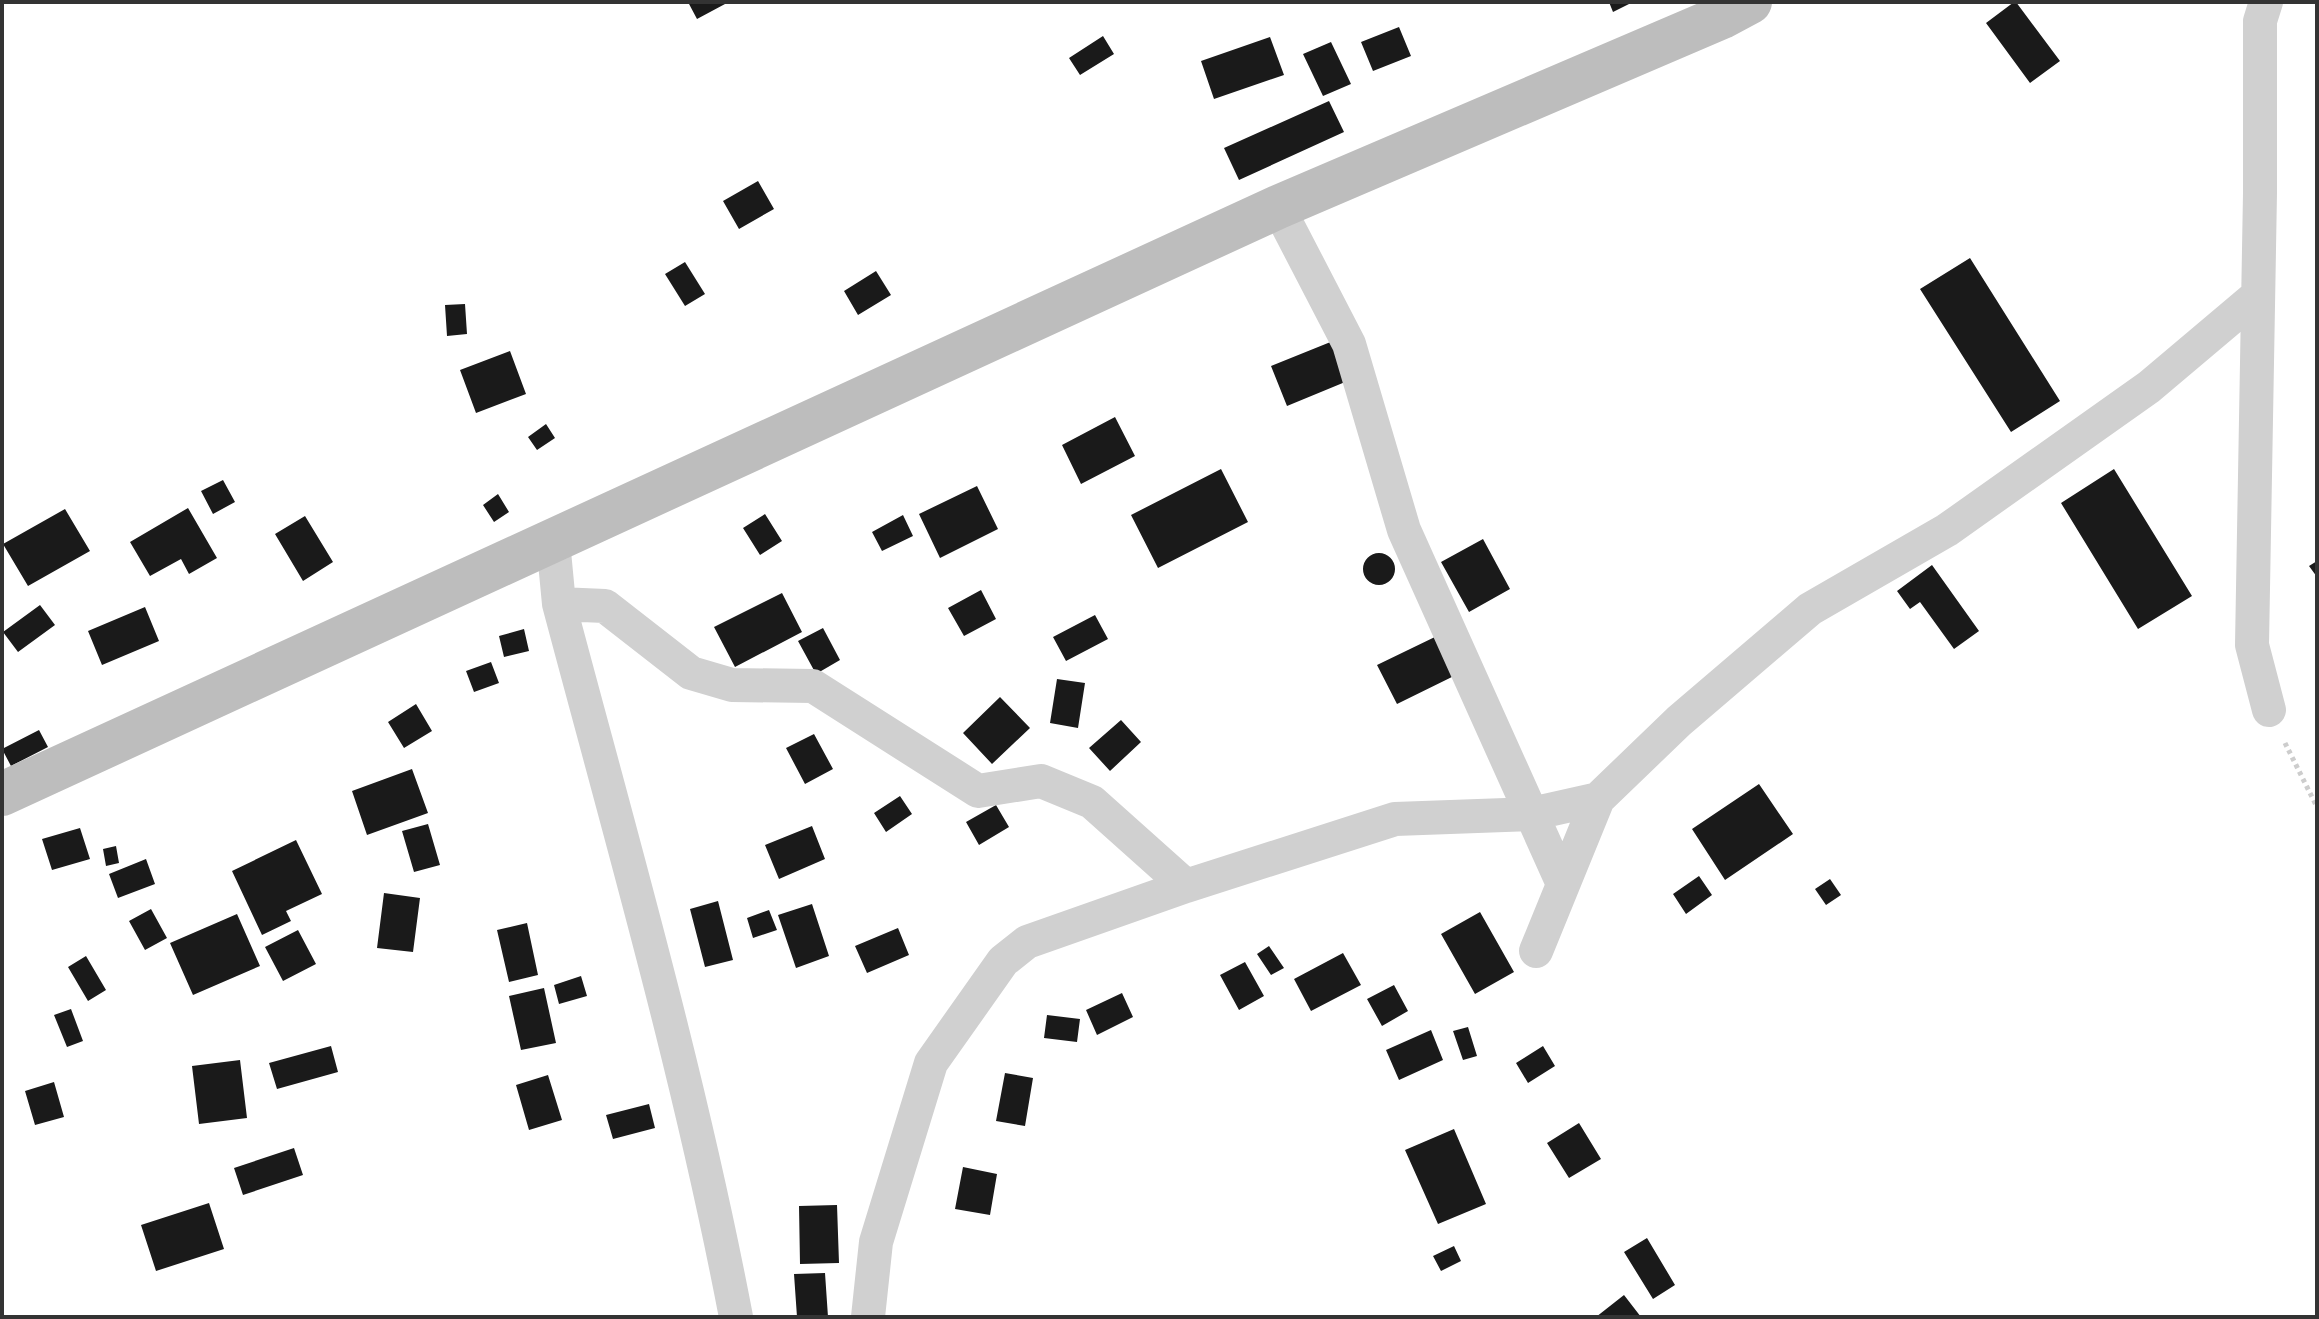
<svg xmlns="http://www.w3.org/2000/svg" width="2319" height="1319" viewBox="0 0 2319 1319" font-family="Raleway,sans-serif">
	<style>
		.building { fill: #1a1a1a }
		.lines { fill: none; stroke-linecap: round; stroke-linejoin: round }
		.path { stroke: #cdcdcd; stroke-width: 5; stroke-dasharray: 4 4; stroke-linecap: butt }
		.street { stroke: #d0d0d0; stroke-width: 34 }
		.secondary { stroke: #bdbdbd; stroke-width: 44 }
	</style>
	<rect width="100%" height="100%" fill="#fff"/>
	<path class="building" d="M688 2H724L725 4 697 19Z
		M1609 2H1633L1613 12Z
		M2014 2H2016L2060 61 2030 83 1986 23Z
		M1399 27 1411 56 1373 71 1361 42Z
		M1103 36 1114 54 1080 75 1069 58Z
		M1270 37 1284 75 1214 99 1201 61Z
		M1331 42 1351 84 1323 96 1303 54Z
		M1329 101 1344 132 1239 180 1224 148Z
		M758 181 774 209 739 229 723 201Z
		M1970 258 2060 401 2011 432 1920 289Z
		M685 262 705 294 685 306 665 274Z
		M876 271 891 295 858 315 844 291Z
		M465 304 467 334 447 336 445 305Z
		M1333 341 1350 380 1287 406 1271 366Z
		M510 351 526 394 476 413 460 370Z
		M1115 417 1135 456 1081 484 1062 445Z
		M546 424 555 438 537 450 528 437Z
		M1221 469 1248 522 1158 568 1131 515Z
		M2114 469 2192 596 2138 629 2061 503Z
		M223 480 235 502 213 514 201 491Z
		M977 486 998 529 940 558 919 514Z
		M498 494 509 512 494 522 483 505Z
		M188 508 217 558 189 574 181 559 150 576 130 542Z
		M65 509 90 551 28 586 3 544Z
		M765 514 782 541 760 555 743 528Z
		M903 515 913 536 882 551 872 532Z
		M305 516 333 562 303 581 275 534Z
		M1483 539 1510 589 1469 612 1441 562Z
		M1363 569a16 16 0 1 1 32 0a16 16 0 1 1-32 0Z
		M2317 561V577L2309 566Z
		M1932 565 1979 631 1954 649 1920 602 1910 609 1897 591Z
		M981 590 996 619 964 636 948 608Z
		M782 593 802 632 735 667 714 627Z
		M40 605 55 625 18 652 3 632Z
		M145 607 159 641 102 665 88 631Z
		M1095 615 1108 639 1066 661 1053 637Z
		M823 628 840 660 816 674 798 641Z
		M524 629 529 651 504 657 499 636Z
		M1439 635 1458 674 1397 704 1377 665Z
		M491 662 499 683 474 692 466 671Z
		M1057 679 1085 683 1078 728 1050 723Z
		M1000 697 1030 728 992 764 963 733Z
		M416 704 432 731 404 748 388 722Z
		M1121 720 1141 742 1110 771 1089 748Z
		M39 730 48 747 11 766 2 749Z
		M814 734 833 769 805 784 786 748Z
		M412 769 428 813 367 835 352 791Z
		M1759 784 1793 834 1725 880 1692 829Z
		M900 796 912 814 886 832 874 813Z
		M996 805 1009 827 979 845 966 822Z
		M428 824 440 865 414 872 402 831Z
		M812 826 825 859 779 879 765 845Z
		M80 828 90 859 52 870 42 839Z
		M296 840 322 894 286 911 291 921 262 935 232 871Z
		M116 846 119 863 106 866 103 849Z
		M146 859 155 884 118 898 109 874Z
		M1699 876 1712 895 1686 914 1673 894Z
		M1830 879 1841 895 1826 905 1815 889Z
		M384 893 420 898 413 952 377 948Z
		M718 901 733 960 705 967 690 909Z
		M812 904 829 956 796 968 778 915Z
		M151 909 167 938 145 950 129 921Z
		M769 910 777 930 753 938 747 918Z
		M1480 912 1514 972 1475 994 1441 934Z
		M237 914 260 966 193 995 170 943Z
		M527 923 538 975 509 982 497 930Z
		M898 928 909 955 867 973 855 946Z
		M298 930 316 964 283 981 265 947Z
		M1269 946 1284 968 1271 975 1257 954Z
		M1343 953 1361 985 1311 1011 1294 979Z
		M86 956 106 990 88 1001 68 967Z
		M1245 962 1264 996 1239 1010 1220 975Z
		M581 976 587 996 559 1004 554 985Z
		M1394 985 1408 1011 1382 1026 1367 999Z
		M544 988 556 1043 521 1050 509 996Z
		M1122 993 1133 1017 1097 1035 1086 1010Z
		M71 1009 83 1041 67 1047 54 1015Z
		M1047 1015 1080 1019 1077 1042 1044 1038Z
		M1468 1027 1477 1056 1463 1060 1453 1031Z
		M1431 1030 1443 1060 1399 1080 1386 1050Z
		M331 1046 338 1072 277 1089 269 1063Z
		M1543 1046 1555 1066 1528 1083 1516 1063Z
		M240 1060 247 1118 199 1124 192 1066Z
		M1005 1073 1033 1078 1025 1126 996 1121Z
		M548 1075 562 1120 529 1130 516 1085Z
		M54 1082 64 1117 35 1125 25 1091Z
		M649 1104 655 1128 613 1139 606 1115Z
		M1579 1123 1601 1159 1569 1178 1547 1143Z
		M1454 1129 1486 1204 1438 1224 1405 1150Z
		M294 1148 303 1175 243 1195 234 1168Z
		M963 1167 997 1174 990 1215 955 1209Z
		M209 1203 224 1249 156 1271 141 1225Z
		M837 1205 839 1263 800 1264 799 1206Z
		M1647 1238 1675 1285 1653 1299 1624 1252Z
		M1454 1246 1461 1261 1441 1271 1433 1256Z
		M825 1273 828 1317H797L794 1274Z
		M1624 1295 1641 1317H1596Z"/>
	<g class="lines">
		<path class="path" d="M2285 743 2317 807"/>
		<path class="street" d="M2266 2 2260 21V193L2252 645 2269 710
			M1278 207 1349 344 1404 530 1563 884
			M553 541 559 604C622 841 690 1076 736 1317
			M559 604 605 606 691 673 732 685 813 686 978 791 1041 781 1092 802 1186 886 1395 819 1531 814 1598 799
			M1536 951 1598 799 1679 721 1810 609 1947 530 2149 387 2258 295
			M868 1317 876 1242 931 1063 1003 961 1027 942 1186 886"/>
		<path class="secondary" d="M2 794 1278 207 1722 17 1750 2"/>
	</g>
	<rect width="2319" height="1319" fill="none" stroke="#333333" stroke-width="8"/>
</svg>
